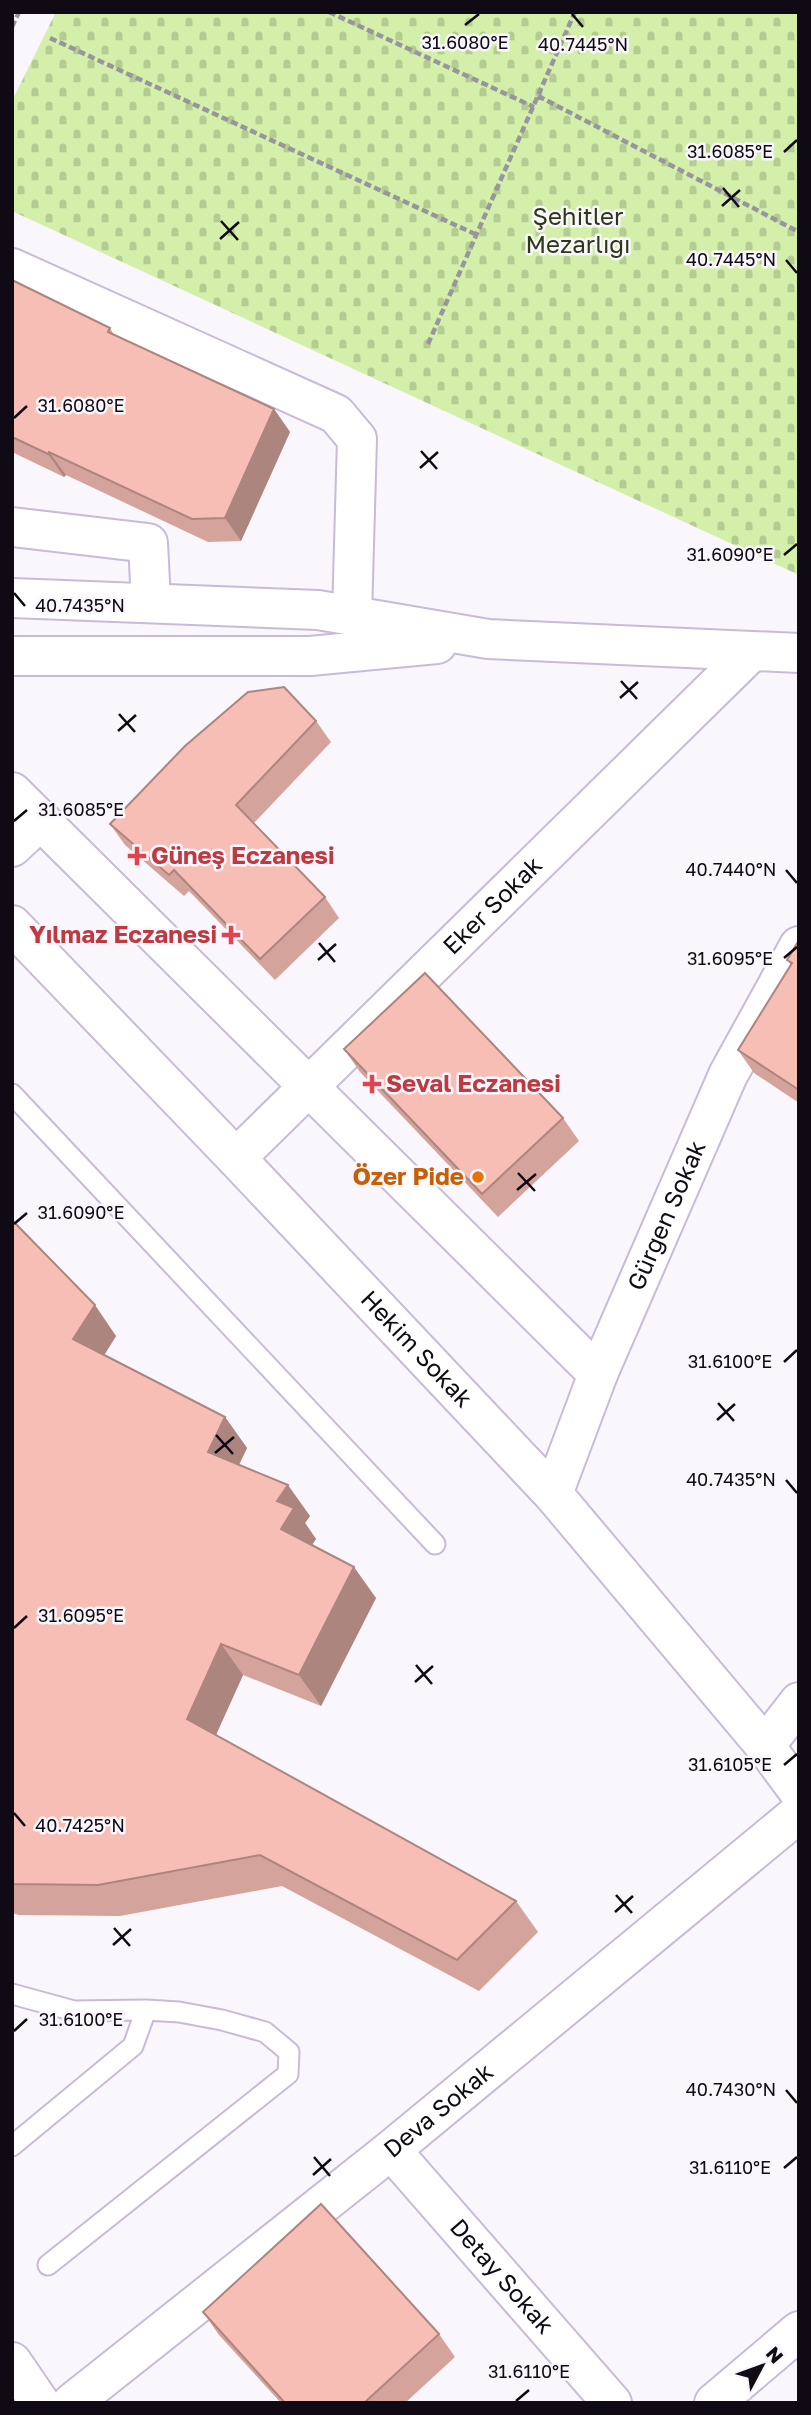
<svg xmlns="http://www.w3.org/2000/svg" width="811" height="2415" viewBox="0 0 811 2415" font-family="'Golos Text',sans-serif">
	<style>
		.cemetery { fill: url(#cemetery-stones) }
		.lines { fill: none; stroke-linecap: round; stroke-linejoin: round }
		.service-casing { stroke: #c9bbd7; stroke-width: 23 }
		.minor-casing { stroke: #c9bbd7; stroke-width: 42 }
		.path { stroke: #98959c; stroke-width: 4.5; stroke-dasharray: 7 3.5; stroke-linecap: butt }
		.service { stroke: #fff; stroke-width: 19 }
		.minor { stroke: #fff; stroke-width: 38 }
		.wall { fill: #d4a39c }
		.shaded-wall { fill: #ad857f }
		.building { fill: #f7beb5; stroke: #ad857f; stroke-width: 2 }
		.ticks { fill: none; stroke: #0f0a14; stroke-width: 2.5 }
		.health-dot { fill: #e0444e; stroke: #f9f6fc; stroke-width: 2.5 }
		.food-dot { fill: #e8710a; stroke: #f9f6fc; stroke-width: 2.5 }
		.labels { text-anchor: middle; stroke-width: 5; stroke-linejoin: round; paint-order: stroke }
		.park-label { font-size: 24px; fill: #2b3715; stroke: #f9f6fc }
		.health-label { font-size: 24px; font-weight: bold; fill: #be3a42; stroke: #f9f6fc; text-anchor: start }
		.street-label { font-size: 24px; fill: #0f0a14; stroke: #f9f6fc }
		.food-label { font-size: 24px; font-weight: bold; fill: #c56008; stroke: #f9f6fc; text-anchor: end }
		.ticks-label { font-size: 18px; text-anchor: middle; fill: #0f0a14; stroke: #f9f6fc; stroke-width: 5; stroke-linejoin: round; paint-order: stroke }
	</style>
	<defs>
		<pattern id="cemetery-stones" width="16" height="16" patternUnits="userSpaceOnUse" patternTransform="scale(1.75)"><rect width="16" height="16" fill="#d3efa9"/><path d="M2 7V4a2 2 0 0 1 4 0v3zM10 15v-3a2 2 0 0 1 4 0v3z" fill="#b4cc91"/></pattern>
	</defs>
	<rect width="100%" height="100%" fill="#f9f6fc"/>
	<path class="cemetery" d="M56 12H799V575L12 211V101Z"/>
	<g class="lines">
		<defs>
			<path id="service" d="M12 1094 435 1544
				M12 1994 74 2011 146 2010 179 2012 222 2020 265 2032 289 2052 288 2074 48 2265
				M12 2146 133 2046 146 2010"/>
			<g id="minor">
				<path d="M12 268 336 414 357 439 352 616"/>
				<path d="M12 527 148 543 151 603"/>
				<path d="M12 598 318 610 488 639 799 653"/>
				<path d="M12 656H310L437 644"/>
				<path d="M12 792 598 1374"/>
				<path d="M12 847 41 820"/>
				<path id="s1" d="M12 925 236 1158 553 1494 765 1746 799 1792"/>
				<path id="s2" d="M236 1158 751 652"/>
				<path id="s3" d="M553 1494 598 1374 728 1075 799 946"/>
				<path d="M765 1746 799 1702"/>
				<path id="s4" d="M391 2150 612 2403"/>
				<path d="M12 2362 40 2403"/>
				<path id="s5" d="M72 2403 391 2150 799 1813"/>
				<path d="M714 2403 799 2331"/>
			</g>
		</defs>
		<use href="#service" class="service-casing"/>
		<use href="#minor" class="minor-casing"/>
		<path class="path" d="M329 12 534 107
			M12 27 19 12
			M50 38 477 235
			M538 96 799 232
			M428 344 575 12"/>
		<use href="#service" class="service"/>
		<use href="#minor" class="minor"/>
	</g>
	<path class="wall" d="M12 280 110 328 114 335 274 409 290 432 241 541 208 542 66 475 64 477 12 452Z
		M316 721 331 742 254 823 325 897 339 918 275 980 189 891 184 896 125 845 110 824Z
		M799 940V1103L754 1073 738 1050 791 965 787 960Z
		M344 1049 563 1118 579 1141 498 1217 360 1072Z
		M12 1220 116 1336 104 1355 225 1417 247 1448 239 1465 310 1516 305 1523 316 1539 312 1545 376 1598 321 1706 243 1675 216 1735 516 1901 538 1932 479 1991 282 1886 120 1916 19 1915 12 1913Z
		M203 2312 439 2334 455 2357 405 2403H281L219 2335Z"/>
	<path class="shaded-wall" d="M274 409 290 432 241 541 225 518Z
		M49 452 66 475 64 477 48 454Z
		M95 1305 116 1336 95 1370 73 1339Z
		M225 1417 247 1448 230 1483 208 1452Z
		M288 1485 310 1516 305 1523 316 1539 302 1560 281 1529 277 1501Z
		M354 1567 376 1598 321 1706 299 1675Z
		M221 1644 243 1675 209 1750 187 1719Z"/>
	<path class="building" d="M12 280 110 328 108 332 274 409 225 518 192 519 49 452 48 454 12 437Z
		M284 687 316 721 236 805 325 897 260 959 174 870 169 875 110 824 185 746 248 692Z
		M799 940V1090L738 1050 792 963 787 960Z
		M425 973 563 1118 482 1194 344 1049Z
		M12 1220 95 1305 73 1339 225 1417 208 1452 288 1485 277 1501 294 1508 281 1529 354 1567 299 1675 221 1644 187 1719 516 1901 457 1960 260 1855 98 1885 12 1884Z
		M321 2204 439 2334 364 2403H285L203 2312Z"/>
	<path class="ticks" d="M572 14 583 27M465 25 479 14M784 152 797 140M723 188 739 207M722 206 740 190M221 221 238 240M220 239 239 222M786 260 797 273M14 418 27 406M421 451 437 469M420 468 438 452M784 555 797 544M14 593 25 606M621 681 637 699M620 698 638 682M119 714 135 732M118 731 136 715M14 821 27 810M786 870 797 883M319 943 335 962M784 958 797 947M318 960 336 944M518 1173 535 1191M517 1190 536 1174M14 1224 27 1213M784 1362 797 1350M718 1403 734 1421M717 1420 735 1404M216 1435 233 1454M215 1453 234 1437M786 1480 797 1493M14 1628 27 1616M416 1665 432 1684M415 1682 433 1666M784 1765 797 1754M14 1813 25 1826M616 1895 632 1913M615 1912 633 1896M114 1928 130 1946M113 1945 131 1929M14 2031 27 2019M786 2090 797 2103M314 2157 330 2176M784 2168 797 2157M313 2175 331 2159M516 2401 529 2390"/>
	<g class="health-dot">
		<path d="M133.5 845.5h7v7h7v7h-7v7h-7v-7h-7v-7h7z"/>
		<path d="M227.5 924.5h7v7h7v7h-7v7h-7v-7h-7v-7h7z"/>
		<path d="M368.5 1073.5h7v7h7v7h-7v7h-7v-7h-7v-7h7z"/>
	</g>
	<circle class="food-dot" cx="478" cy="1177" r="7"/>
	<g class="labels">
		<g class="park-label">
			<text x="578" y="225">Şehitler<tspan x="578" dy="28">Mezarlığı</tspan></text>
		</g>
		<g class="health-label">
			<text x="151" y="864">Güneş Eczanesi</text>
			<text x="217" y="943" text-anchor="end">Yılmaz Eczanesi</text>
			<text x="386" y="1092">Seval Eczanesi</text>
		</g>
		<g class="street-label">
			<text dy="8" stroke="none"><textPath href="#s2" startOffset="360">Eker Sokak</textPath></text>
			<text dy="8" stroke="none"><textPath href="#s3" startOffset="301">Gürgen Sokak</textPath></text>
			<text dy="8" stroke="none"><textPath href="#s1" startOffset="586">Hekim Sokak</textPath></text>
			<text dy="8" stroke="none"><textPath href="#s5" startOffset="469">Deva Sokak</textPath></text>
			<text dy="8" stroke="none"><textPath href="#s4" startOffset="168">Detay Sokak</textPath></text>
		</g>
		<g class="food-label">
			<text x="464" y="1185">Özer Pide</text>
		</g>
	</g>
	<g class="ticks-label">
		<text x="465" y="49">31.6080°E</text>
		<text x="583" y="51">40.7445°N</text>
		<text x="730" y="158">31.6085°E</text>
		<text x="731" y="266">40.7445°N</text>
		<text x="81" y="412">31.6080°E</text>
		<text x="730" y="561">31.6090°E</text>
		<text x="80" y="612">40.7435°N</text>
		<text x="81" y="816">31.6085°E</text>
		<text x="731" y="876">40.7440°N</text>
		<text x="730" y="965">31.6095°E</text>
		<text x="81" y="1219">31.6090°E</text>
		<text x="730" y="1368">31.6100°E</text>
		<text x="731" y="1486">40.7435°N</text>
		<text x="81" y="1622">31.6095°E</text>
		<text x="730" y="1771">31.6105°E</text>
		<text x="80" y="1832">40.7425°N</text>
		<text x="81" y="2026">31.6100°E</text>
		<text x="731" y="2096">40.7430°N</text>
		<text x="730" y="2174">31.6110°E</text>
		<text x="529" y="2378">31.6110°E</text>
	</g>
	<rect width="811" height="2415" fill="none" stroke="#0f0a14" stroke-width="28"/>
	<g transform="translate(762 2366) rotate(49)" stroke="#f9f6fc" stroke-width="5" paint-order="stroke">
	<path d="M0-5L12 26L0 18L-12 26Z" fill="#0f0a14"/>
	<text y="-10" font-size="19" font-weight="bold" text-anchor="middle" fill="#0f0a14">N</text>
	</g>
</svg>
